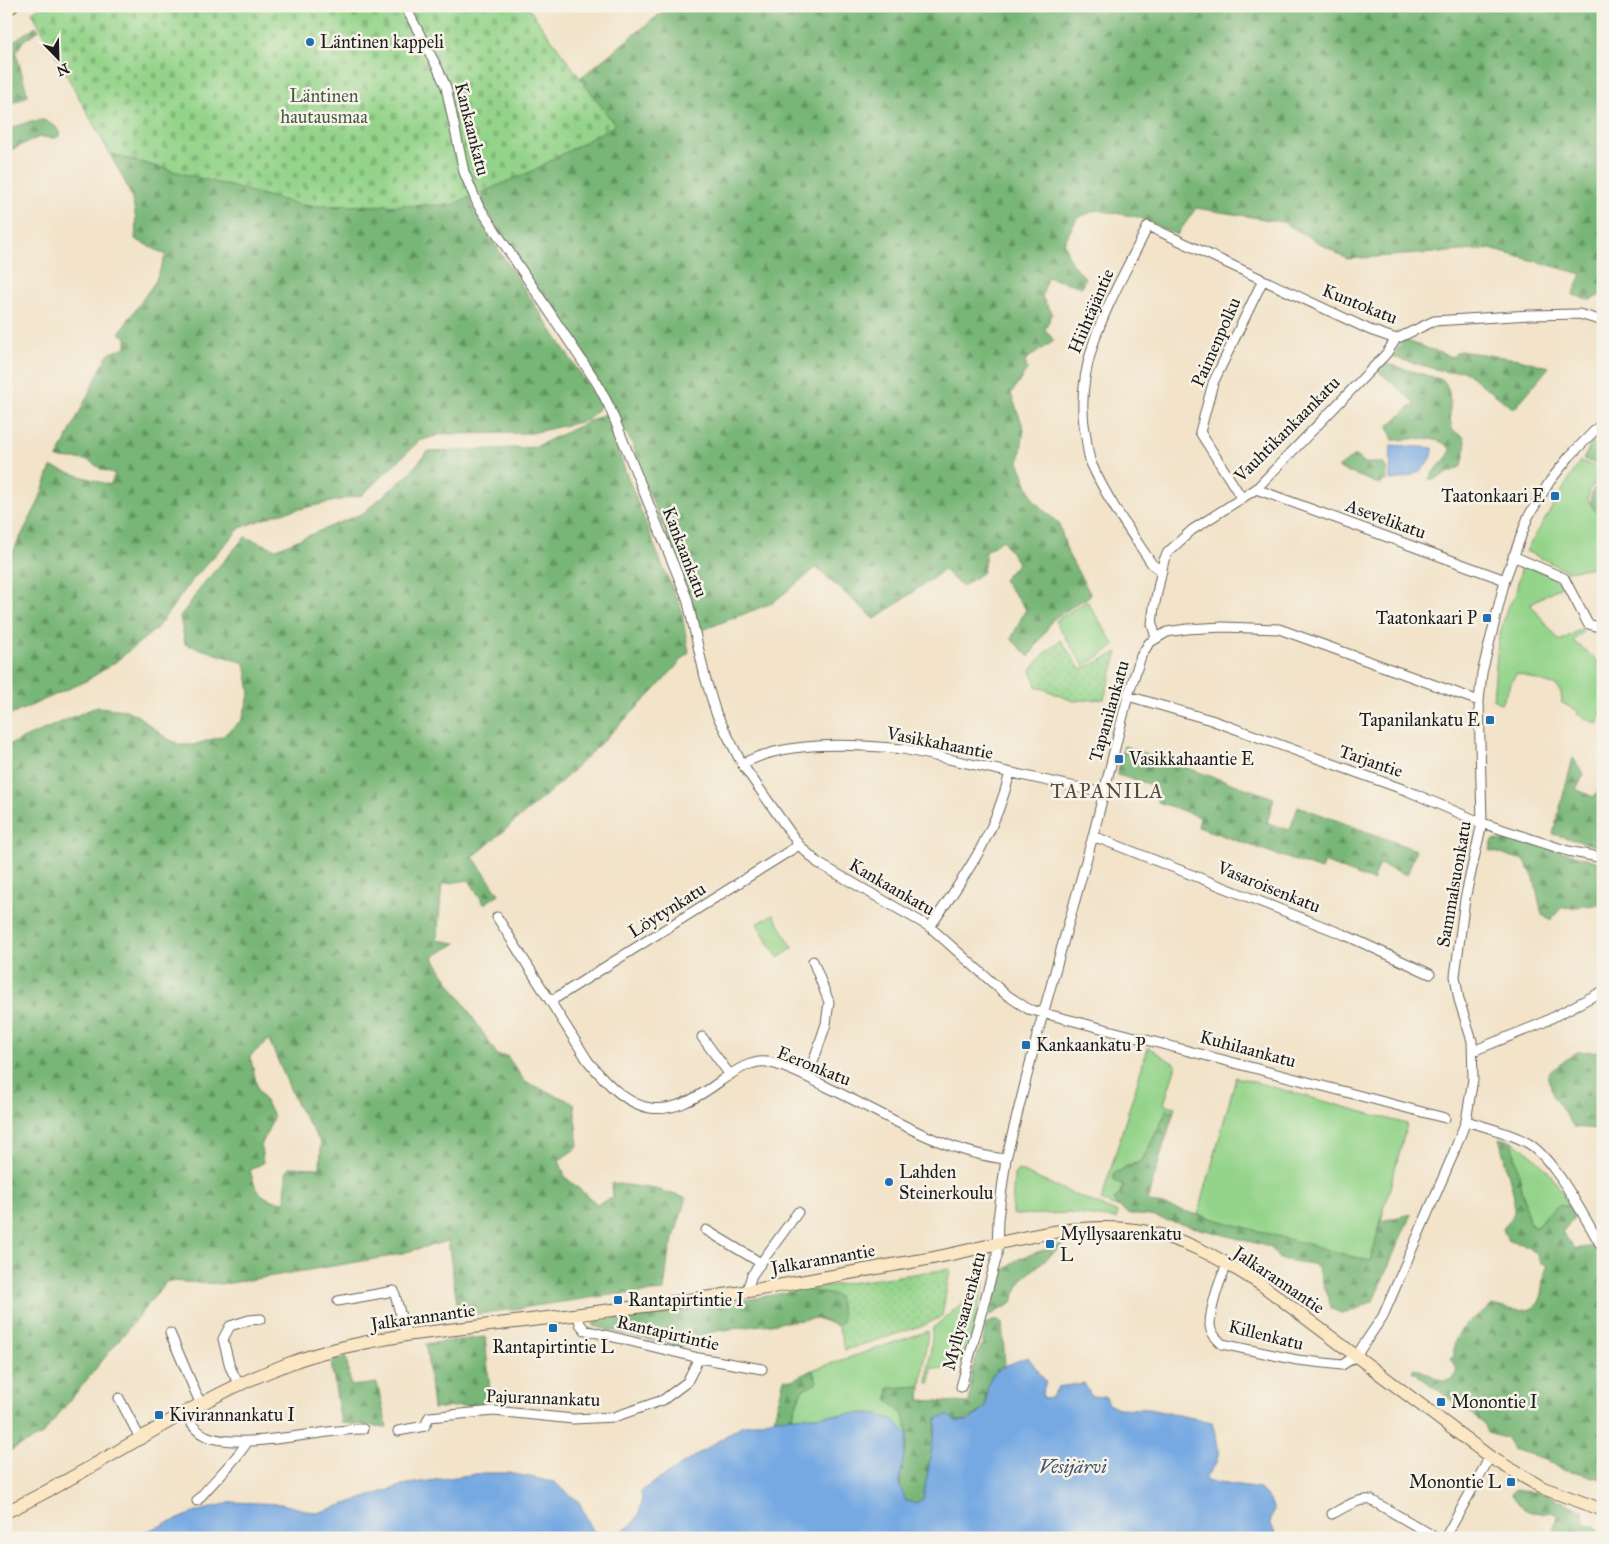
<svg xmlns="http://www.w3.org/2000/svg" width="1609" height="1544" viewBox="0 0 1609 1544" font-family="'IM FELL Great Primer',serif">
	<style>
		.grass { fill: #94d48a; stroke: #587853 }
		.forest { fill: url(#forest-firs); stroke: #4a6949; fill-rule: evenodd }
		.cemetery { fill: url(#cemetery-stones); stroke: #587853 }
		.park { fill: url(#park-dots); stroke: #587853 }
		.water { fill: #76a9e2; stroke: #49627f }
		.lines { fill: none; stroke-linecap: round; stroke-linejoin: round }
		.minor-casing { stroke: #676259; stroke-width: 11 }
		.secondary-casing { stroke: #676259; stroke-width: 14 }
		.primary-casing { stroke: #676259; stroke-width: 16 }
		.minor { stroke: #fff; stroke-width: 9 }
		.secondary { stroke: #fbe7c3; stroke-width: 12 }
		.primary { stroke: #f4c26a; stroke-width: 14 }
		.poi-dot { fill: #1f6fb2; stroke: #f7f3e8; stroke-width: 2 }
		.labels { text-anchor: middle; stroke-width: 5; stroke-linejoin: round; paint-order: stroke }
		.poi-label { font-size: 18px; fill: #1c1c1c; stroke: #f7f3e8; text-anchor: start }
		.park-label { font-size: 18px; fill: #465c42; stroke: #f7f3e8 }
		.street-label { font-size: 18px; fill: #1c1c1c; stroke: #f7f3e8 }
		.water-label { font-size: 19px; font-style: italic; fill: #40546b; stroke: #f7f3e8 }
		.quarter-label { font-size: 20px; letter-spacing: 1px; fill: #5a483f; stroke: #f7f3e8 }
	</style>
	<defs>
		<pattern id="forest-firs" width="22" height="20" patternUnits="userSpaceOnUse" patternTransform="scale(1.25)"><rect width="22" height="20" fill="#77b676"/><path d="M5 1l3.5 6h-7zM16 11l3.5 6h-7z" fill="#619360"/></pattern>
		<pattern id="cemetery-stones" width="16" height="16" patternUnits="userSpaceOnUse" patternTransform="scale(1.25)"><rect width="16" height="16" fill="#94d48a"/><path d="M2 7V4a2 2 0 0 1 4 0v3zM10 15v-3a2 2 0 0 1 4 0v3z" fill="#7fb576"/></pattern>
		<pattern id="park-dots" width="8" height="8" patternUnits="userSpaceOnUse" patternTransform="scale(1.25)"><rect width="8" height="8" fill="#94d48a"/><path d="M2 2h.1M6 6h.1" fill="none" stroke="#7fb576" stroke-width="1.8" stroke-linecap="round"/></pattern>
	</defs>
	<rect width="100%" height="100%" fill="#f7f3e8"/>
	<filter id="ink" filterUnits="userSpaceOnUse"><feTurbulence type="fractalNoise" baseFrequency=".02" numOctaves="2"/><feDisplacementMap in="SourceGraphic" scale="10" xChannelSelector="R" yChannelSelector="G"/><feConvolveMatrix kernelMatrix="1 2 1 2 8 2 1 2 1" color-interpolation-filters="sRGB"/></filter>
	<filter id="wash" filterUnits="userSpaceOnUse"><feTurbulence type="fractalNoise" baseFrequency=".0096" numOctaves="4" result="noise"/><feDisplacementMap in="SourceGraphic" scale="20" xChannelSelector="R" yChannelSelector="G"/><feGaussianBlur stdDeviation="1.12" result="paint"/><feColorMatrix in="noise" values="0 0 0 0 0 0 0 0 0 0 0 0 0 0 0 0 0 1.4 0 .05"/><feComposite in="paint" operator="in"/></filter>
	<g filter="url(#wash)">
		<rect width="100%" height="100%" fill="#f2e3c9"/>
		<path class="grass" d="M1580 461 1603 470V484L1592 485 1587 499 1603 522V566L1568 571 1526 551Z
			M1522 565 1550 575 1563 585 1530 604 1560 641 1581 629 1582 633 1573 641C1580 647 1591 653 1597 661 1604 671 1607 716 1597 724L1577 714 1578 711 1562 703 1561 692 1556 686 1516 673 1501 704 1493 699 1498 642 1507 608 1515 596Z
			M1087 601 1115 646 1084 666 1055 621Z
			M773 914 793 948 778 958 757 924Z
			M1148 1047 1176 1065 1164 1104 1175 1107 1174 1111 1167 1110 1142 1161 1124 1167C1124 1181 1124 1190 1114 1200L1119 1208 1101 1201Z
			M1236 1077 1407 1124 1370 1262 1198 1215Z
			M1512 1141C1538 1155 1557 1179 1569 1207L1559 1205 1545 1216 1536 1228 1529 1223Z
			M1018 1170 1118 1213 1116 1219 1068 1213 1014 1215 1012 1210 1014 1175Z
			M983 1280 985 1281 965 1362H957L956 1371 932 1368 930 1383H927L933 1328 968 1298Z
			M928 1331 921 1386 889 1389 888 1400 903 1415 908 1434 892 1419 869 1413 791 1418 802 1390 817 1381 812 1370Z"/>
		<path class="forest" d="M670 6H1603V294L1590 300 1573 295 1582 274 1490 249 1347 259 1283 222 1196 208 1177 235 1138 217 1097 210 1077 218 1064 243 1071 263 1085 277 1082 287 1047 277 1042 297 1052 314 1045 329 1054 341 1025 360 1027 370 1011 394 1024 429 1019 464 1034 501 1059 524 1068 554 1091 595 1053 619 1029 657 1011 639 1026 609 1003 580 1018 563 1003 540 986 551 983 572 962 587 944 570 875 619 816 568 772 603 700 631 676 557 645 484 634 448 615 409 501 235 484 206 481 192 530 172 615 125 580 78Z
			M36 26 39 30 24 40 16 53 28 96 6 106V46Z
			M44 120 55 126 61 134 56 138 39 137 6 152V130L31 121Z
			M110 154 305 206 451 205 470 197 473 209 492 240 601 405 588 420 532 433 442 434 419 441 362 495 277 514 240 528 194 578 156 629 114 663 86 681 6 717V565L38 503 51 467 110 485 115 474 101 469 88 460 57 458 108 354 126 347V337L119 333 155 282 166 255 135 239C139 203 127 185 110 154Z
			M1404 340 1452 357 1459 351 1519 359 1549 367 1514 409 1463 370 1447 372 1392 357Z
			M1384 363 1443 380C1455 394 1446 414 1453 431L1464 437 1466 447 1462 466 1433 480 1429 479C1435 467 1446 462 1451 450 1439 433 1411 440 1393 440L1388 426 1415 403 1377 370Z
			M607 413 619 454 661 563 680 605 689 652 652 693 559 784 473 857 499 894 484 904 469 880 442 884 437 940 456 943 433 957 498 1056H507L525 1082 574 1103 578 1147 559 1160 565 1177 597 1204 613 1198 612 1183 655 1189 686 1198 668 1257 664 1291 610 1295 459 1317 448 1241 387 1257 225 1284 167 1281 41 1436 7 1452 6 1456V746L96 707 126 710 138 716 166 738 181 745H193L223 736 242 720 250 692 245 663 185 644 180 617 203 584 245 537 276 549 363 513 407 476 427 452 535 447ZM269 1040 297 1105 321 1144 320 1168 289 1167 286 1174 285 1202C261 1200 256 1192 250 1170L263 1163 261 1146 274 1116 258 1090 250 1056Z
			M1603 431V467L1583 459 1594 439Z
			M1355 455 1364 463H1383L1387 470V480L1379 484 1338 468Z
			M1603 486V519L1593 508 1590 498 1595 487Z
			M1124 746 1274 798 1267 823 1290 830 1298 806 1416 850 1407 875 1379 864 1372 881 1324 862 1321 870 1198 827 1200 817 1158 802 1149 784 1117 775Z
			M1573 758 1584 774 1576 789 1593 797 1603 786V848L1553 834Z
			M1493 840 1528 842 1603 863V905L1561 908 1551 920 1542 915 1534 878 1524 860 1490 851Z
			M1603 1051V1132L1598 1129 1574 1127 1553 1096 1548 1073 1577 1052Z
			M1167 1110 1174 1111 1147 1201 1370 1261 1381 1221 1411 1214 1373 1301 1355 1310 1341 1313 1332 1309 1317 1267 1312 1264 1279 1259 1271 1247 1146 1215C1131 1216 1122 1213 1114 1200L1121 1193 1124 1185 1114 1181V1173L1142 1161Z
			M1499 1138 1512 1141 1529 1223 1536 1228 1545 1216 1559 1205 1569 1207 1576 1216 1562 1232 1575 1249 1595 1246 1603 1259V1479L1561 1470 1545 1459 1512 1449 1505 1438 1487 1433 1483 1423 1412 1371 1414 1368 1444 1381 1453 1380 1457 1370 1451 1359 1454 1356C1451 1329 1473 1320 1492 1305 1505 1308 1532 1318 1540 1300 1545 1288 1542 1276 1548 1265L1541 1263 1536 1253 1522 1244 1508 1241 1503 1229 1514 1213V1196Z
			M1065 1243 1021 1280 1011 1304 986 1317C999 1256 1011 1262 1065 1243Z
			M805 1289 838 1296 843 1319 838 1326 816 1318 716 1331 700 1336 681 1348 594 1326V1322L712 1306Z
			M996 1320 1002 1323 1005 1365 998 1368 986 1394V1407C965 1424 963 1423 937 1418L923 1499 915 1503 906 1501C887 1475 921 1439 902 1414 898 1409 892 1404 888 1400L889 1388 921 1386 920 1400 969 1403C971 1391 970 1374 974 1363 980 1348 985 1342 985 1324Z
			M485 1337 491 1403 433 1409 426 1344Z
			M346 1357 351 1386 377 1383 387 1427 341 1423 331 1362Z
			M812 1370 817 1382 802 1390 791 1418H774L784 1379 792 1380Z
			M1514 1490 1545 1494 1583 1511 1584 1523 1596 1526 1601 1538H1567L1554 1529 1557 1515 1552 1511C1528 1515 1524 1512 1511 1493Z"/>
		<path class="cemetery" d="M42 6H527L615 125 530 172 451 205 305 206 110 154 32 12Z"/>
		<path class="park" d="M1061 640 1081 670 1118 652 1104 699 1073 701 1036 686 1031 670 1046 652Z
			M950 1269 942 1316 925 1325 845 1350 838 1326 843 1319 838 1296 805 1289Z"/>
		<path class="water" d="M1391 445 1433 448C1434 468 1408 480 1390 480Z
			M1028 1357 1046 1382 1042 1393 1043 1398 1052 1397 1058 1387 1084 1383 1091 1396 1106 1397 1109 1404 1116 1408 1148 1409 1212 1422C1218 1447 1225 1458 1205 1477L1206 1481 1260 1489 1270 1500 1274 1510 1270 1522 1277 1538H129L199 1511 233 1502 282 1504 317 1513 408 1484 483 1473H509L554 1482 579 1502 593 1531C622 1541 646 1521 641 1491L741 1426 774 1418 869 1413 892 1419 908 1434 899 1484 906 1501 915 1503 923 1499 937 1418 947 1415 956 1421H969L986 1407C986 1369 997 1369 1028 1357Z"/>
	</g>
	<g filter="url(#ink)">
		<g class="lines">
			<defs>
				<path id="minor" d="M405 6 438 69 446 87 464 172 478 205 597 383 609 406 687 598 705 677 716 713 742 764 799 845 818 863 930 927 1004 993 1028 1009 1445 1118
					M1256 489 1505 580
					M1241 497 1200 432 1213 383 1263 280
					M1513 556 1564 578 1588 624 1603 628
					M1162 571 1152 564C1130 531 1107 499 1091 463 1088 455 1087 445 1086 437 1070 361 1116 292 1148 226L1370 330 1396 339 1434 321 1530 315 1579 314 1603 321
					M1156 638 1152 624 1154 607 1164 560 1168 552 1192 530 1256 489 1386 354 1396 339
					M1128 696 1211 720 1408 791 1482 823 1568 851 1603 858
					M742 764C786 740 854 744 903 749L1103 793
					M1093 836 1345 935 1430 974
					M497 917 588 1061C634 1117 663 1124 722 1080 735 1071 751 1060 767 1062 785 1065 811 1079 827 1087 883 1113 944 1153 1006 1159
					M930 927C966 874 994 837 1010 773
					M551 1001 799 845
					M702 1037 730 1075
					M1473 1051 1540 1024 1603 991
					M808 1077 826 1024 829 1002 813 961
					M1466 1121C1485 1127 1507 1132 1524 1141 1553 1154 1586 1221 1603 1249
					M706 1230 761 1263
					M1228 1264C1220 1277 1210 1309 1210 1325 1210 1333 1217 1339 1222 1344L1297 1360 1342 1365 1356 1356 1383 1316 1452 1157 1466 1121 1473 1079 1472 1041 1459 1000 1455 976 1465 899 1482 823 1479 701 1482 673 1505 580 1528 517 1550 481 1569 457 1603 422
					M747 1290 752 1275 798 1212
					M338 1301 394 1291 406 1335
					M578 1315 580 1324 585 1330 699 1358 762 1369
					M170 1333 201 1405
					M239 1385 230 1367 223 1339 230 1326 249 1320 261 1319
					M961 1387 997 1256 998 1219 1006 1159 1038 1032 1093 836 1128 696 1141 656 1149 643 1167 632 1187 629 1223 627 1279 629 1479 701
					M119 1398 140 1438
					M185 1414C191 1423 196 1432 206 1436 240 1451 323 1429 363 1429
					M398 1431 425 1426 429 1417 494 1411 573 1419 614 1417 663 1400 687 1382 699 1358
					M197 1501C214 1480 234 1463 248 1441
					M1332 1514C1344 1508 1357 1498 1371 1500L1437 1538
					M1445 1538 1490 1457"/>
				<path id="secondary" d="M6 1512C102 1467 188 1401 288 1364 326 1349 366 1342 406 1335 505 1323 604 1312 703 1298 775 1288 845 1273 916 1261 992 1249 1064 1218 1142 1231 1186 1238 1226 1262 1262 1285L1490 1457 1543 1488 1603 1510"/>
				<path id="primary" d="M6 9 11 6"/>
			</defs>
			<use href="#minor" class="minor-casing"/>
			<use href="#secondary" class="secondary-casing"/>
			<use href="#primary" class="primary-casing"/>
			<use href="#minor" class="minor"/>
			<use href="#secondary" class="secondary"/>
			<use href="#primary" class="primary"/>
		</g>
	</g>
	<g class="poi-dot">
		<circle cx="310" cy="42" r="5"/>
		<rect x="1550" y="491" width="10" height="10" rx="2.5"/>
		<rect x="1482" y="613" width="10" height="10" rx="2.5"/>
		<rect x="1485" y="715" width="10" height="10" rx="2.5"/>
		<rect x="1114" y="754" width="10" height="10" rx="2.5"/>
		<rect x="1021" y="1040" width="10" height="10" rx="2.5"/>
		<circle cx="889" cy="1182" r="5"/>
		<rect x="1045" y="1239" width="10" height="10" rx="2.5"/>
		<rect x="613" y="1295" width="10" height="10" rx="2.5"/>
		<rect x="548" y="1323" width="10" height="10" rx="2.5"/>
		<rect x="1436" y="1397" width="10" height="10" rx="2.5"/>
		<rect x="154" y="1410" width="10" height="10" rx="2.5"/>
		<rect x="1506" y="1477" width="10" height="10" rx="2.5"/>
	</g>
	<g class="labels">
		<g class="poi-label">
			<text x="320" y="48">Läntinen kappeli</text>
			<text x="1545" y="502" text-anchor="end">Taatonkaari E</text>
			<text x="1477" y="624" text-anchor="end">Taatonkaari P</text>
			<text x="1480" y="726" text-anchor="end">Tapanilankatu E</text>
			<text x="1129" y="765">Vasikkahaantie E</text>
			<text x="1036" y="1051">Kankaankatu P</text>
			<text x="899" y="1178">Lahden<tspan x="899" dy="21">Steinerkoulu</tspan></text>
			<text x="1060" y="1240">Myllysaarenkatu<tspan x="1060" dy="21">L</tspan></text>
			<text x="628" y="1306">Rantapirtintie I</text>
			<text x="553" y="1353" text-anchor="middle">Rantapirtintie L</text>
			<text x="1451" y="1408">Monontie I</text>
			<text x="169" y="1421">Kivirannankatu I</text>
			<text x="1501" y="1488" text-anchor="end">Monontie L</text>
		</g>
		<g class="park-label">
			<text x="324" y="102">Läntinen<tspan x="324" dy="21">hautausmaa</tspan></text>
		</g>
		<g class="street-label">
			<text transform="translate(472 129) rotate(76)" y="6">Kankaankatu</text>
			<text transform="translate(1360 304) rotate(22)" y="6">Kuntokatu</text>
			<text transform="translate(1091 311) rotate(-67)" y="6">Hiihtäjäntie</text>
			<text transform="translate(1216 342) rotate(-66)" y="6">Paimenpolku</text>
			<text transform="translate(1287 429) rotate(-45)" y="6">Vauhtikankaankatu</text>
			<text transform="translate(1386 519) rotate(20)" y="6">Asevelikatu</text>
			<text transform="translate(685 552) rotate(69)" y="6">Kankaankatu</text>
			<text transform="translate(1109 711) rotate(-74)" y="6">Tapanilankatu</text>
			<text transform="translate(940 743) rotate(11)" y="6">Vasikkahaantie</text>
			<text transform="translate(1371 761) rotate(19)" y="6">Tarjantie</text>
			<text transform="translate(1454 884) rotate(-80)" y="6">Sammalsuonkatu</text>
			<text transform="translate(892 887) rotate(30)" y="6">Kankaankatu</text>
			<text transform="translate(1269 887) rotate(22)" y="6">Vasaroisenkatu</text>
			<text transform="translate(667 910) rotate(-32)" y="6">Löytynkatu</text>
			<text transform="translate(1248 1049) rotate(15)" y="6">Kuhilaankatu</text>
			<text transform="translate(814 1066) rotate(22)" y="6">Eeronkatu</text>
			<text transform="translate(823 1259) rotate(-10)" y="6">Jalkarannantie</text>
			<text transform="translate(1279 1280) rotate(34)" y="6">Jalkarannantie</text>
			<text transform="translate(964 1311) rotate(-75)" y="6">Myllysaarenkatu</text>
			<text transform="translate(423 1317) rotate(-8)" y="6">Jalkarannantie</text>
			<text transform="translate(668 1333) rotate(13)" y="6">Rantapirtintie</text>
			<text transform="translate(1266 1335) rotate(14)" y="6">Killenkatu</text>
			<text transform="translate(543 1398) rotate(2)" y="6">Pajurannankatu</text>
		</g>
		<g class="water-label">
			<text x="1073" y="1473">Vesijärvi</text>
		</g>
		<g class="quarter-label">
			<text x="1107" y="798">TAPANILA</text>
		</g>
	</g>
	<rect width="1609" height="1544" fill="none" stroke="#f7f3e8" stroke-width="25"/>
	<g transform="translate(58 58) rotate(157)" stroke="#f7f3e8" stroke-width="4" paint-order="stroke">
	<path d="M0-4L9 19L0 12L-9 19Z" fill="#1c1c1c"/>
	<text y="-8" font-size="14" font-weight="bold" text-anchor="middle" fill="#1c1c1c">N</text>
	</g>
</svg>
